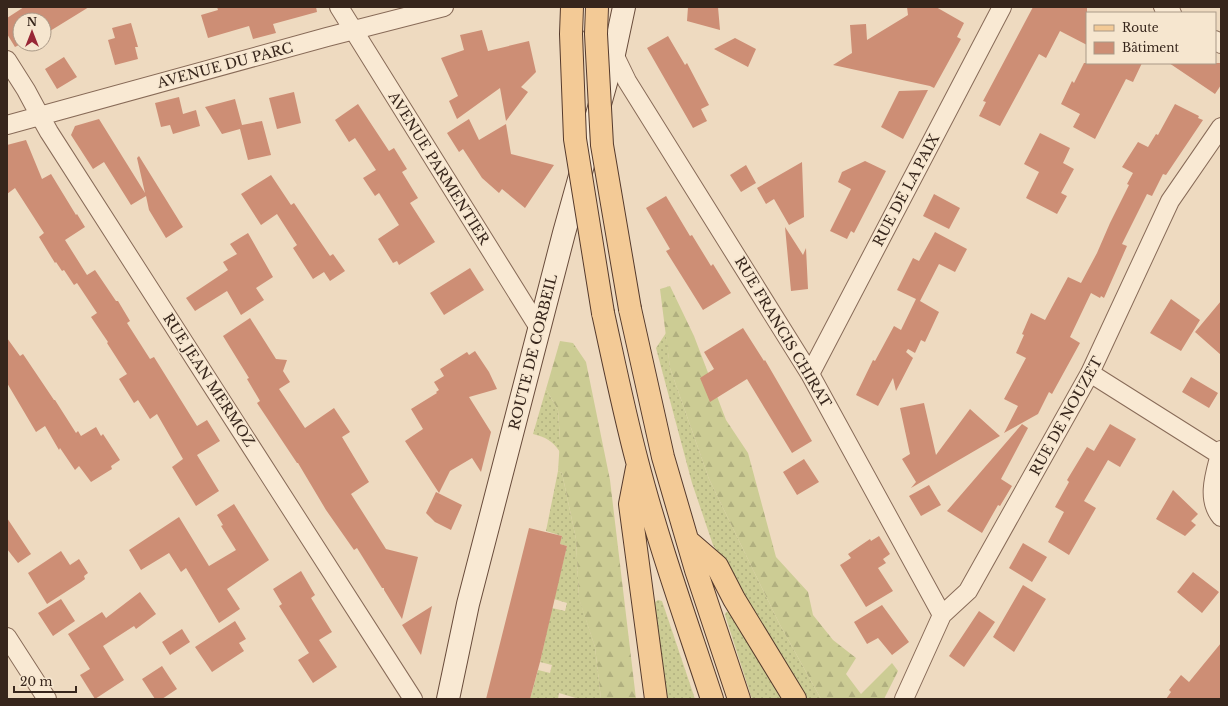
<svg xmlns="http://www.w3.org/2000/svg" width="1228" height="706" viewBox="0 0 1228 706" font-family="'Libre Baskerville',serif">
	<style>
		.grass { fill: url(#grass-dots) }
		.forest { fill: url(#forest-firs) }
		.building { fill: #cd8e75 }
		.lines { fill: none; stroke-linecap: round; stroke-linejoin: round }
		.minor-casing { stroke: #886b58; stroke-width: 20 }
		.secondary-casing { stroke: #694c3b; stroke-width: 24 }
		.primary-casing { stroke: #553a2c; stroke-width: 24 }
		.minor { stroke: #f9e9d3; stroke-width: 18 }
		.secondary { stroke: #f9e9d3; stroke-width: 22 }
		.primary { stroke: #f3ca96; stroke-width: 22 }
		.primary-bridge-casing { stroke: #553a2c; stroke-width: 24; stroke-linecap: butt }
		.primary-bridge { stroke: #f3ca96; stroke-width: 22 }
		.labels { text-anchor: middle; stroke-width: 3; stroke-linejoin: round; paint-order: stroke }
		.street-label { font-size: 14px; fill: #37261c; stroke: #f6e6cf }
	</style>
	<defs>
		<pattern id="grass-dots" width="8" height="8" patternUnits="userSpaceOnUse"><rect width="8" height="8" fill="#cccc94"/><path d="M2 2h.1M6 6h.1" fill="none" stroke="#b0af7f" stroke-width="1.8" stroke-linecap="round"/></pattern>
		<pattern id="forest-firs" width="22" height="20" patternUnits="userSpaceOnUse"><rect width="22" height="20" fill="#cccc94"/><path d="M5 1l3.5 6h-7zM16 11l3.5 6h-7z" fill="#b0af7f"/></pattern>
	</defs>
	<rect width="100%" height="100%" fill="#eedac0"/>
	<path class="grass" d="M666 333 670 368 709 479 779 623 821 699H808L763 630 713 545 692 483 656 348Z
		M546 389 558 410 560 440V452C553 441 545 437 533 434Z
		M558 471 562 473 576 539 579 598 595 647 601 699H579L559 693 558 699H530L538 670 550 673 552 665 540 662 552 608 565 611 567 603 554 599 567 546 560 544 562 536 546 531Z
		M658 600 662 601 695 699H666L654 607 655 602Z
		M726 612H731L786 699H752L725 615Z"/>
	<path class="forest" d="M670 286 694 336 726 420 748 453 776 557 808 592 813 615 833 640 856 658 846 674 861 694 892 663 898 671 884 699H821L779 623 709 479 670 368 660 289Z
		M560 341 573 343 586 362 610 480 636 699H601L595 647 579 599 576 539 562 473 558 471 560 440 558 410 546 389Z"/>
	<path class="building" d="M24 7H89L50 31 47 27 44 29V20H20L21 44 15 47 7 34V18Z
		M217 7H316L317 12 273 24 276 33 253 39 249 26 208 38 201 15 218 10Z
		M688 7H718L720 30 687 21Z
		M907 7H936L964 23 957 37 961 39 934 88 930 86 833 65 852 53 850 25 866 24 867 40 908 15Z
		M1033 7H1087V45L1060 31 1046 58 1039 54 1000 126 979 116 986 102 983 101Z
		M131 23 138 47H135L138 59 115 65 108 40 115 38 112 28Z
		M482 30 488 51 529 41 536 72 521 87 528 92 506 121 500 88 457 119 449 101 458 96 441 58 464 50 460 35Z
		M668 36 685 65 687 63 709 105 701 109 707 121 693 128 647 48Z
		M735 38 756 49 748 67 714 49Z
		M64 57 77 77 57 89 45 69Z
		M1084 63H1142L1133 82 1126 79 1095 139 1073 127 1080 114 1061 104 1072 81 1074 83Z
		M1169 63H1221V85L1215 94Z
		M928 90 903 139 881 127 899 91Z
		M294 92 301 123 277 129 269 98Z
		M179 97 183 114 196 110 200 126 173 134 170 125 161 127 155 103Z
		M235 99 242 125 262 121 271 155 248 160 240 129 222 134 205 107Z
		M358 104 389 151 394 148 407 169 402 172 418 198 410 203 435 242 399 265 397 261 393 263 378 239 399 225 379 193 375 196 363 178 376 170 355 138 349 142 335 120Z
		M1175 104 1199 116 1198 118 1203 120 1166 175 1163 174 1152 196 1147 194 1122 244 1127 246 1104 298 1101 296 1100 298 1091 293 1070 337 1080 343 1052 394 1049 392 1038 414 1004 433 1018 406 1004 399 1026 358 1016 353 1024 335 1022 334 1031 313 1045 320 1068 277 1081 283 1097 253 1110 223 1129 185 1127 184 1133 173 1122 167 1138 142 1148 147 1156 134 1158 135Z
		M99 119 145 193 137 158 139 156 183 227 166 238 149 210 146 196 131 205 104 162 93 169 71 135 75 126Z
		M469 119 479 140 506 124 511 154 554 165 525 208 502 189 499 193 482 178 463 149 459 152 447 133Z
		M1040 133 1070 148 1063 163 1074 169 1061 193 1067 196 1057 214 1026 198 1039 172 1024 164Z
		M26 140 42 179 51 174 76 215 77 214 85 227 65 240 87 275 95 270 116 301H118L130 321 127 323 150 359 154 357 197 426 207 420 220 441 197 455 219 491 196 506 172 467 183 459 157 414 150 419 138 400 134 403 119 379 127 374 107 343 108 342 91 317 97 313 77 283 74 285 64 270 62 271 56 262 55 263 39 237 44 233 15 188 7 194V145Z
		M865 161 886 171 854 233 851 231 847 239 830 231 851 189 838 182 842 172Z
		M802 162 804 217 789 225 774 199 766 204 757 188Z
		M746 165 756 183 741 192 730 175Z
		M271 175 291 205 294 203 330 256 333 254 345 271 330 281 324 272 313 279 293 248 297 245 277 214 261 225 241 194Z
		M934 194 960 208 949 229 923 216Z
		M666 196 690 236 692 235 711 266 713 264 731 293 703 310 666 251 670 249 646 208Z
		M785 227 803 255 806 248 808 289 791 291Z
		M935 232 967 249 955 272 939 264 920 301 939 312 925 342 921 340 915 353 908 349 906 352 913 358 896 391 893 378 878 406 856 395 873 360 875 361 894 326 901 330 916 299 897 290 913 258 919 261Z
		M248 233 273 277 256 288 264 300 241 315 227 291 195 311 186 298 228 270 223 262 237 254 230 244Z
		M470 268 484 290 444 315 430 293Z
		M1171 299 1200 320 1181 351 1150 333Z
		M1221 301V355L1195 332Z
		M250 318 276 359 287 360 283 371 290 382 279 389 305 428 334 408 350 432 342 437 369 482 351 494 386 549 418 557 402 619 384 590V588H382L357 548 354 550 326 510 298 463H297L257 403 260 401 247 379 249 378 223 336Z
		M743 328 764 361 765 360 812 441 792 453 747 379 710 402 700 378 714 369 704 352Z
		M7 338 20 356 23 354 54 400H55L76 433 78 431 81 436 96 427 101 436 103 434 120 460 111 466 112 469 91 482 79 466 75 470 60 448 59 450 45 426 36 432 7 383Z
		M475 351 489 372 497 389 469 397 491 432 481 472 472 458 450 471 439 493 405 441 423 429 411 409 437 393 436 392 439 390 434 382 444 376 440 369 467 352 469 355Z
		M1191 377 1218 393 1209 408 1182 392Z
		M924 403 936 455 970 409 1000 436 911 488 916 482 902 459 910 454 900 408Z
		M1022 424 1028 428 1001 479 1012 486 1000 506 998 505 982 533 947 511Z
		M1110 424 1136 439 1120 467 1108 460 1084 501 1096 508 1069 555 1048 542 1064 512 1055 507 1069 482 1067 480 1087 447 1094 451Z
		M804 459 819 482 797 495 783 472Z
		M929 485 941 505 921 516 909 496Z
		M1173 490 1198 514 1191 521 1196 525 1185 536 1156 519Z
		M436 492 462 505 451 530 435 522 426 513Z
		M234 504 269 560 227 589 240 609 219 623 186 568 181 572 169 553 141 570 129 550 179 517 209 566 236 550 221 526 223 525 217 515Z
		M7 518 31 554 18 563 7 549Z
		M529 528 562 536 560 544 567 546 540 662 530 699H486Z
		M879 536 890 554 883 559 886 563 878 568 893 591 866 607 840 565 851 558 848 554 870 539 871 541Z
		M1023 543 1047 557 1032 582 1009 568Z
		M61 551 70 565 79 559 88 573 84 576 85 579 81 582 47 604 28 573Z
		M301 571 315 595 311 598 332 632 319 640 337 667 313 683 298 660 309 653 279 606 282 604 273 589Z
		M1193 572 1219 592 1202 613 1177 592Z
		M1023 585 1046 599 1014 652 993 637Z
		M140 592 156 614 136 629 134 626 103 646 124 680 95 699 80 675 90 669 68 634 102 612 106 618Z
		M61 599 75 621 53 636 38 613Z
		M882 605 909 642 892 655 878 638 867 644 854 622Z
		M432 606 421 655 402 625Z
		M979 611 995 622 964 667 949 656Z
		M235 621 246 639 239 643 244 651 212 672 195 647Z
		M182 629 190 642 170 655 162 642Z
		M1221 643V699H1166L1171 692 1169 690 1181 675 1189 682Z
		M162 666 177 689 162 699H155L142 679Z"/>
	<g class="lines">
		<defs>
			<path id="minor" d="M339 7 539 328
				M576 7 614 54 627 81 810 374 942 615
				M1163 7 1172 13
				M1215 40 1221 44
				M7 60 26 90 40 116 49 132 413 699
				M7 125 327 37 444 7
				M1090 373 1220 455
				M810 374 1002 7
				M1221 450C1216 471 1205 498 1221 517
				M7 637 47 699
				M904 699 942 615 968 591 1090 373 1170 201 1221 127"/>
			<path id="secondary" d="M448 699 468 604 564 233 614 54 624 7"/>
			<path id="primary" d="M630 309 663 457 696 570 739 699
				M603 313C614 363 624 412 637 461 658 542 686 620 712 699
				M637 468 630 504 656 699
				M688 541 717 566 734 599 795 699"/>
		</defs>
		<use href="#minor" class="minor-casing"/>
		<use href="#secondary" class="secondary-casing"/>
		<use href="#primary" class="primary-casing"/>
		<use href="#minor" class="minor"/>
		<use href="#secondary" class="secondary"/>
		<use href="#primary" class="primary"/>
		<defs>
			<path id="primary-bridge" d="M572 7 571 34 575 139 603 313
				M597 7 596 34 602 145 630 309"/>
		</defs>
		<use href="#primary-bridge" class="primary-bridge-casing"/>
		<use href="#primary-bridge" class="primary-bridge"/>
	</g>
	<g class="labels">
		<g class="street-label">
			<text transform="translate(225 65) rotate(-15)" y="5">AVENUE DU PARC</text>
			<text transform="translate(439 168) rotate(58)" y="5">AVENUE PARMENTIER</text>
			<text transform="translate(906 190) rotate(-62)" y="5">RUE DE LA PAIX</text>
			<text transform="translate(783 332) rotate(59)" y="5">RUE FRANCIS CHIRAT</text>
			<text transform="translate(533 352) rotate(-76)" y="5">ROUTE DE CORBEIL</text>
			<text transform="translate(209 380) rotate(57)" y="5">RUE JEAN MERMOZ</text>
			<text transform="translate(1066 416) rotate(-61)" y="5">RUE DE NOUZET</text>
		</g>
	</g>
	<rect width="1228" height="706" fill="none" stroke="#37261c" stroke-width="16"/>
	<rect x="1086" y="12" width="130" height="52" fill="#f6e6cf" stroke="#aa9987"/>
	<rect x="1094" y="25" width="20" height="6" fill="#f3ca96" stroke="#aa9987"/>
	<text x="1122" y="32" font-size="12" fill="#37261c">Route</text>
	<rect x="1094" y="42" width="20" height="12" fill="#cd8e75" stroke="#aa9987"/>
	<text x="1122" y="52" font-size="12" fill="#37261c">Bâtiment</text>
	<g transform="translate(32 32)"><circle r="19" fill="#f6e6cf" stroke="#aa9987"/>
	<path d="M0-3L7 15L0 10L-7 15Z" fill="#982736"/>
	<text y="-6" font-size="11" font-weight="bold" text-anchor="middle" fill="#37261c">N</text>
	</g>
	<path d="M14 686v6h62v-6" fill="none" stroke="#37261c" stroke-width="2"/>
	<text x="20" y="686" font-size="12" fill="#37261c" stroke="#f6e6cf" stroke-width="3" paint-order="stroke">20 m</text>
</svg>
